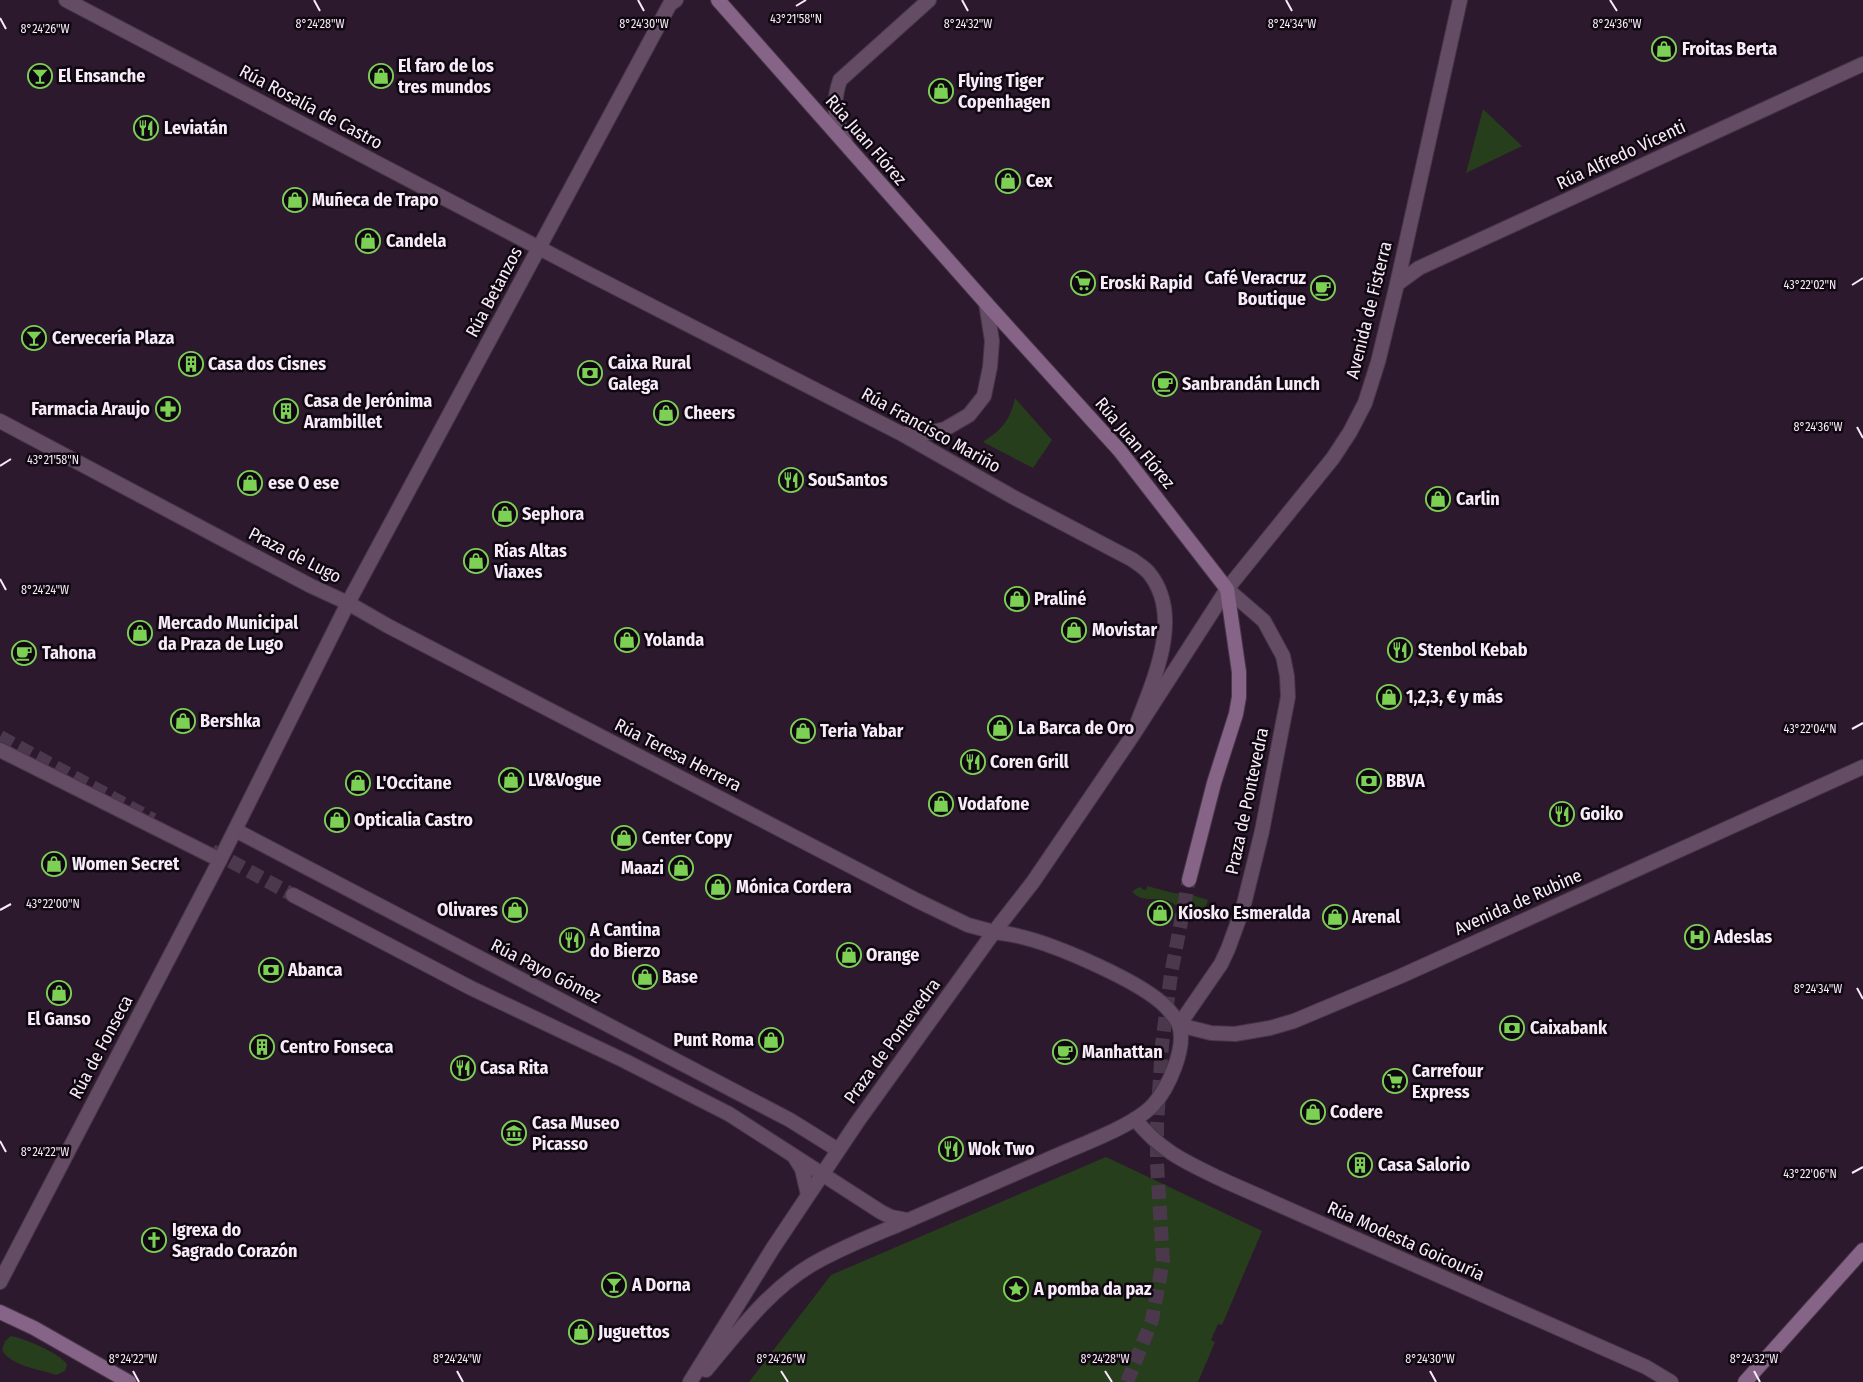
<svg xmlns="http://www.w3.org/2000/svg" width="1863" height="1382" viewBox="0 0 1863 1382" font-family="'Fira Sans Condensed',sans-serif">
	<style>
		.green { fill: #263e1b }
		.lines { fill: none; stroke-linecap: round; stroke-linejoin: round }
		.minor-tunnel { stroke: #4b384c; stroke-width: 14; stroke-dasharray: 14 7; stroke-linecap: butt }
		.secondary-tunnel { stroke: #4b384c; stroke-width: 14; stroke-dasharray: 14 7; stroke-linecap: butt }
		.pedestrian-casing { stroke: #473748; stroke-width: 16 }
		.minor-casing { stroke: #473748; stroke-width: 16 }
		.tertiary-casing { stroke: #473748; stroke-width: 16 }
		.secondary-casing { stroke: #473748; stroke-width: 16 }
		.pedestrian { stroke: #634c64; stroke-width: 14 }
		.minor { stroke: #634c64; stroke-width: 14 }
		.tertiary { stroke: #634c64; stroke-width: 14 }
		.secondary { stroke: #866488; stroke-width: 14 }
		.ticks { fill: none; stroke: #f8ebf9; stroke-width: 2 }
		.labels { text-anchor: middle; stroke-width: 5; stroke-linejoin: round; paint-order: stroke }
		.poi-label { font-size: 18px; font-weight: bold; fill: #f8ebf9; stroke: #100811; text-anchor: start }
		.street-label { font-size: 18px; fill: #f8ebf9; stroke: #100811 }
		.ticks-label { font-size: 12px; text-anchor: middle; fill: #f8ebf9; stroke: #100811; stroke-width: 5; stroke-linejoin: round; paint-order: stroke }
	</style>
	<rect width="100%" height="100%" fill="#2d192e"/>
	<path class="green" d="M1483 109 1522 146 1466 173Z
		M1015 398 1052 440 1033 468 983 442C1002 429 1010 421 1015 398Z
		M1147 886 1173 893 1189 894 1208 900 1204 912 1177 907C1164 891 1143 907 1132 891L1140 887 1144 890 1147 889Z
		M1106 1157 1262 1231 1222 1325 1218 1324 1211 1340 1215 1342 1198 1382H749L831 1275Z
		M11 1336C26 1339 57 1352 67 1364L65 1371 56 1375C39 1369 11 1366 2 1350L5 1341Z"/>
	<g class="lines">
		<path class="minor-tunnel" d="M0 737 153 820
			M212 851 293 895"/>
		<path class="secondary-tunnel" d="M1127 1382 1152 1320 1163 1261 1157 1164V1125L1162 1045 1171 974 1189 880"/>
		<defs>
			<path id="pedestrian" d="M0 750 220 860
				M235 830 790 1120 838 1150"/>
			<path id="minor" d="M66 0 585 272 902 434 1013 497 1133 560C1138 564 1145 568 1149 573 1183 615 1155 677 1138 721
				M1397 284 1419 268 1863 64
				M0 421 311 586 348 603 388 626 918 901 968 925 994 932
				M903 434H923L945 429 969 415 984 396 990 367 992 341 986 303
				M293 895 471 988 625 1061 729 1114 881 1212 891 1217 907 1220
				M1135 1119C1162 1153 1188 1163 1225 1181L1646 1367 1671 1382
				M794 1156 802 1169 808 1195
				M0 1282 220 860 348 603 670 4 676 0"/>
			<path id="tertiary" d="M846 144C836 119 831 107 840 80L929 0
				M1179 1025 1211 1033 1235 1034 1270 1028 1294 1021 1401 976 1863 767
				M1179 1025 1221 964 1228 949 1243 908 1262 831 1288 697 1287 676 1283 656 1264 621 1227 589
				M706 1370C738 1332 768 1291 811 1265 840 1248 871 1236 902 1223 954 1200 1006 1178 1058 1155 1083 1144 1135 1125 1153 1105 1168 1089 1187 1047 1179 1025 1177 1019 1171 1013 1167 1008 1143 982 1054 944 1018 936 1010 934 1002 933 994 932
				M690 1382 773 1248 858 1121 994 932 1033 882 1133 735 1227 589 1333 458 1350 432 1365 403 1378 362 1397 284 1460 0"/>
			<path id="secondary" d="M718 0 986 303 1120 451 1227 589 1239 672V697L1236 714 1214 783 1189 880
				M0 1312 34 1328 129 1382
				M1745 1382 1863 1250"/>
		</defs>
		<use href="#pedestrian" class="pedestrian-casing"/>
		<use href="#minor" class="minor-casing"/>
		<use href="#tertiary" class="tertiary-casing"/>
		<use href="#secondary" class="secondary-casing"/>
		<use href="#pedestrian" class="pedestrian"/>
		<use href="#minor" class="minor"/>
		<use href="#tertiary" class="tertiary"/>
		<use href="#secondary" class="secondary"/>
	</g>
	<path class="ticks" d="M314 0 320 11M638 0 644 11M962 0 968 11M1286 0 1292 11M1610 0 1617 11M796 6 806 0M0 18 6 29M1852 285 1863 278M1857 427 1863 438M0 466 11 459M0 579 6 590M1852 729 1863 723M0 910 11 904M1857 988 1863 999M0 1141 6 1152M1852 1173 1863 1167M133 1371 139 1382M457 1371 463 1382M781 1371 788 1382M1105 1371 1112 1382M1430 1371 1436 1382M1754 1371 1760 1382"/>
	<defs>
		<symbol id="shop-ring" viewBox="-11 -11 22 22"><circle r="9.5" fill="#100811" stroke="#7cd154" stroke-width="1.5"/><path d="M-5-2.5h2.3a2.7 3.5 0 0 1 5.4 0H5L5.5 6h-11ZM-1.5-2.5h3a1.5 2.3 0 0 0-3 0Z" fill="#7cd154"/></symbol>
		<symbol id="bar-ring" viewBox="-11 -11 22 22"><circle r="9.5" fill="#100811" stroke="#7cd154" stroke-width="1.5"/><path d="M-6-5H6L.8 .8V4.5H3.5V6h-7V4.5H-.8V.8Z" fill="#7cd154"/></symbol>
		<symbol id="restaurant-ring" viewBox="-11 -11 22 22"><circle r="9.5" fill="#100811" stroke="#7cd154" stroke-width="1.5"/><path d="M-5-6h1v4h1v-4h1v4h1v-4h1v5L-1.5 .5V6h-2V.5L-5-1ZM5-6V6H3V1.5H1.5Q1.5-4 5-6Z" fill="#7cd154"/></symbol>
		<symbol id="supermarket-ring" viewBox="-11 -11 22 22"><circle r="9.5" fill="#100811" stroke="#7cd154" stroke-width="1.5"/><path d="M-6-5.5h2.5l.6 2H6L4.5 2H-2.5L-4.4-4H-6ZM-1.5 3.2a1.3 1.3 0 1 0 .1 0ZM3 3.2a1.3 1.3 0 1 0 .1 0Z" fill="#7cd154"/></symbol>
		<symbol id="cafe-ring" viewBox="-11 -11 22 22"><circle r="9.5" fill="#100811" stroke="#7cd154" stroke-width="1.5"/><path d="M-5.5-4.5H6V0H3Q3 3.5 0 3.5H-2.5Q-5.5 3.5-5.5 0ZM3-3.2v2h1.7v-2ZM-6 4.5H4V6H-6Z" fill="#7cd154"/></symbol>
		<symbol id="building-ring" viewBox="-11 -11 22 22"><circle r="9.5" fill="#100811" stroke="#7cd154" stroke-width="1.5"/><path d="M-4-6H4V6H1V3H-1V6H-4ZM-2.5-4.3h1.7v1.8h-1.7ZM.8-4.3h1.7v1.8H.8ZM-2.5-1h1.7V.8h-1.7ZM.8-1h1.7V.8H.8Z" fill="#7cd154"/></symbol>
		<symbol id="bank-ring" viewBox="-11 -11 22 22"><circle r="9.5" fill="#100811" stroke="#7cd154" stroke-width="1.5"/><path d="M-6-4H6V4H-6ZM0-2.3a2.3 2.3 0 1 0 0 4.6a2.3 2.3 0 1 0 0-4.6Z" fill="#7cd154"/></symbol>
		<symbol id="pharmacy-ring" viewBox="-11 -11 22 22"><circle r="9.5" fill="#100811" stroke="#7cd154" stroke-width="1.5"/><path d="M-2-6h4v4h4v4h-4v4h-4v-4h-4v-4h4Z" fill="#7cd154"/></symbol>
		<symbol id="hospital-ring" viewBox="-11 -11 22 22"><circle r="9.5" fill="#100811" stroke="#7cd154" stroke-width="1.5"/><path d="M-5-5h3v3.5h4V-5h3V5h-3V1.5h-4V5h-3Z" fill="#7cd154"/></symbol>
		<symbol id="museum-ring" viewBox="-11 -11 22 22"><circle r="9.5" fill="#100811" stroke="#7cd154" stroke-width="1.5"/><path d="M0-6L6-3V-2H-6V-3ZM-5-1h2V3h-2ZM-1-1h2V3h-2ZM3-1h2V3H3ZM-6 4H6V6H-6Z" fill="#7cd154"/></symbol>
		<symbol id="church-ring" viewBox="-11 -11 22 22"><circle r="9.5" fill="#100811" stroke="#7cd154" stroke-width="1.5"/><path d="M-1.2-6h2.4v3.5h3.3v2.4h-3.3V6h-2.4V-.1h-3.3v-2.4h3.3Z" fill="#7cd154"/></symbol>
		<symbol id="sight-ring" viewBox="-11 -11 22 22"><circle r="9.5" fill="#100811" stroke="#7cd154" stroke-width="1.5"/><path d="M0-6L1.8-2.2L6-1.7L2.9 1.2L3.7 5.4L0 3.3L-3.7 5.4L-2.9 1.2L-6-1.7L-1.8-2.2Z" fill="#7cd154"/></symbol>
	</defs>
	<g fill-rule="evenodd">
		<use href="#shop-ring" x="1650" y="35" width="28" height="28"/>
		<use href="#bar-ring" x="26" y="62" width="28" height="28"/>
		<use href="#shop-ring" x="367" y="62" width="28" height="28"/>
		<use href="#shop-ring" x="927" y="77" width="28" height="28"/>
		<use href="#restaurant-ring" x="132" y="114" width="28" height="28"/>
		<use href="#shop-ring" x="994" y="167" width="28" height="28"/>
		<use href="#shop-ring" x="281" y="186" width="28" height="28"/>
		<use href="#shop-ring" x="354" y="227" width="28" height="28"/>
		<use href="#supermarket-ring" x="1069" y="269" width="28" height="28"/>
		<use href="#cafe-ring" x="1309" y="274" width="28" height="28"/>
		<use href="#bar-ring" x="20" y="324" width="28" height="28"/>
		<use href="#building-ring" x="177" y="350" width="28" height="28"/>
		<use href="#bank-ring" x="576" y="359" width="28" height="28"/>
		<use href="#cafe-ring" x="1151" y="370" width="28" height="28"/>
		<use href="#pharmacy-ring" x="154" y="395" width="28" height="28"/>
		<use href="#building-ring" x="272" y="397" width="28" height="28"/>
		<use href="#shop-ring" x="652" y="399" width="28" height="28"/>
		<use href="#restaurant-ring" x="777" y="466" width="28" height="28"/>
		<use href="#shop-ring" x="236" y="469" width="28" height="28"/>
		<use href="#shop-ring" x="1424" y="485" width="28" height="28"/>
		<use href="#shop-ring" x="491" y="500" width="28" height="28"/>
		<use href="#shop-ring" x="462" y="547" width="28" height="28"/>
		<use href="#shop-ring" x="1003" y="585" width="28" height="28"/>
		<use href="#shop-ring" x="1060" y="616" width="28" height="28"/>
		<use href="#shop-ring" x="126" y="619" width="28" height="28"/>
		<use href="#shop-ring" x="613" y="626" width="28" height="28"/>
		<use href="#restaurant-ring" x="1386" y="636" width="28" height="28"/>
		<use href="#cafe-ring" x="10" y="639" width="28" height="28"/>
		<use href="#shop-ring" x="1375" y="683" width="28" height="28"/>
		<use href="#shop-ring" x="169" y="707" width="28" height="28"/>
		<use href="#shop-ring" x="986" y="714" width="28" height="28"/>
		<use href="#shop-ring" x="789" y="717" width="28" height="28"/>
		<use href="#restaurant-ring" x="959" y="748" width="28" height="28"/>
		<use href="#shop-ring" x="497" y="766" width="28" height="28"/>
		<use href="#bank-ring" x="1355" y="767" width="28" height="28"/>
		<use href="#shop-ring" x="344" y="769" width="28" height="28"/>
		<use href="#shop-ring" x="927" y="790" width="28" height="28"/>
		<use href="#restaurant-ring" x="1548" y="800" width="28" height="28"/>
		<use href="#shop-ring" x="323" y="806" width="28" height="28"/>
		<use href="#shop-ring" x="610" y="824" width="28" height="28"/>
		<use href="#shop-ring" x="40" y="850" width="28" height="28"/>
		<use href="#shop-ring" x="667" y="854" width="28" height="28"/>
		<use href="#shop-ring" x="704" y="873" width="28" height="28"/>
		<use href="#shop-ring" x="501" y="896" width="28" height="28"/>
		<use href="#shop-ring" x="1146" y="899" width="28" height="28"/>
		<use href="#shop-ring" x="1321" y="903" width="28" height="28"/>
		<use href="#hospital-ring" x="1683" y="923" width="28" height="28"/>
		<use href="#restaurant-ring" x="558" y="926" width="28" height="28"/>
		<use href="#shop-ring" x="835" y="941" width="28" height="28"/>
		<use href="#bank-ring" x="257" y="956" width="28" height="28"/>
		<use href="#shop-ring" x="631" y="963" width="28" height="28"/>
		<use href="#shop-ring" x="45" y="979" width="28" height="28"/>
		<use href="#bank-ring" x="1498" y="1014" width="28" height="28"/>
		<use href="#shop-ring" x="757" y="1026" width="28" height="28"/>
		<use href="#building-ring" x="248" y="1033" width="28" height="28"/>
		<use href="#cafe-ring" x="1051" y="1038" width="28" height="28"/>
		<use href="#restaurant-ring" x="449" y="1054" width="28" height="28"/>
		<use href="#supermarket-ring" x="1381" y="1067" width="28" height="28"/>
		<use href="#shop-ring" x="1299" y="1098" width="28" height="28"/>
		<use href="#museum-ring" x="500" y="1119" width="28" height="28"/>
		<use href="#restaurant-ring" x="937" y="1135" width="28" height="28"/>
		<use href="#building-ring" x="1346" y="1151" width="28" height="28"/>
		<use href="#church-ring" x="140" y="1226" width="28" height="28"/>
		<use href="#bar-ring" x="600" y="1271" width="28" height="28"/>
		<use href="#sight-ring" x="1002" y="1275" width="28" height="28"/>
		<use href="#shop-ring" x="567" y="1318" width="28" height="28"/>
	</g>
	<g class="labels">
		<g class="poi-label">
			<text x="1682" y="55">Froitas Berta</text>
			<text x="398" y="72">El faro de los<tspan x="398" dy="21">tres mundos</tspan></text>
			<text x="58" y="82">El Ensanche</text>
			<text x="958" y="87">Flying Tiger<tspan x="958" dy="21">Copenhagen</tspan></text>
			<text x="164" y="134">Leviatán</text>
			<text x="1026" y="187">Cex</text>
			<text x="312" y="206">Muñeca de Trapo</text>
			<text x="386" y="247">Candela</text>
			<text x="1306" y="284" text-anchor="end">Café Veracruz<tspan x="1306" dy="21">Boutique</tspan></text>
			<text x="1100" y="289">Eroski Rapid</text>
			<text x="52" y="344">Cervecería Plaza</text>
			<text x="608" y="369">Caixa Rural<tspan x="608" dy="21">Galega</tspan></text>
			<text x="208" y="370">Casa dos Cisnes</text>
			<text x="1182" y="390">Sanbrandán Lunch</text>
			<text x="304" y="407">Casa de Jerónima<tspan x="304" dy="21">Arambillet</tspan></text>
			<text x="150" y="415" text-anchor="end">Farmacia Araujo</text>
			<text x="684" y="419">Cheers</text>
			<text x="808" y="486">SouSantos</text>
			<text x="268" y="489">ese O ese</text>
			<text x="1456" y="505">Carlin</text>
			<text x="522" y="520">Sephora</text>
			<text x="494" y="557">Rías Altas<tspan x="494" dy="21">Viaxes</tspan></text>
			<text x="1034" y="605">Praliné</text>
			<text x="158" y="629">Mercado Municipal<tspan x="158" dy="21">da Praza de Lugo</tspan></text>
			<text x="1092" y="636">Movistar</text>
			<text x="644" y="646">Yolanda</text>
			<text x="1418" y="656">Stenbol Kebab</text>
			<text x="42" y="659">Tahona</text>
			<text x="1406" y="703">1,2,3, € y más</text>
			<text x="200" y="727">Bershka</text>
			<text x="1018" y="734">La Barca de Oro</text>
			<text x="820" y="737">Teria Yabar</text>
			<text x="990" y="768">Coren Grill</text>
			<text x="528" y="786">LV&amp;Vogue</text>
			<text x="1386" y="787">BBVA</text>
			<text x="376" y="789">L'Occitane</text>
			<text x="958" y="810">Vodafone</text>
			<text x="1580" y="820">Goiko</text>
			<text x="354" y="826">Opticalia Castro</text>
			<text x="642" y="844">Center Copy</text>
			<text x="72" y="870">Women Secret</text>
			<text x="664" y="874" text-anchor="end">Maazi</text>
			<text x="736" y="893">Mónica Cordera</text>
			<text x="498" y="916" text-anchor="end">Olivares</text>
			<text x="1178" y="919">Kiosko Esmeralda</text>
			<text x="1352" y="923">Arenal</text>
			<text x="590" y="936">A Cantina<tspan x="590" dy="21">do Bierzo</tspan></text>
			<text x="1714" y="943">Adeslas</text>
			<text x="866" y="961">Orange</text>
			<text x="288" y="976">Abanca</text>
			<text x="662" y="983">Base</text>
			<text x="59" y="1025" text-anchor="middle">El Ganso</text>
			<text x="1530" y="1034">Caixabank</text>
			<text x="754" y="1046" text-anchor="end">Punt Roma</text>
			<text x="280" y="1053">Centro Fonseca</text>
			<text x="1082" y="1058">Manhattan</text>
			<text x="480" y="1074">Casa Rita</text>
			<text x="1412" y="1077">Carrefour<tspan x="1412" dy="21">Express</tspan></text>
			<text x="1330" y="1118">Codere</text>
			<text x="532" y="1129">Casa Museo<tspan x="532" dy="21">Picasso</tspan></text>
			<text x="968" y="1155">Wok Two</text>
			<text x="1378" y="1171">Casa Salorio</text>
			<text x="172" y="1236">Igrexa do<tspan x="172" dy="21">Sagrado Corazón</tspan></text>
			<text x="632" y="1291">A Dorna</text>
			<text x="1034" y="1295">A pomba da paz</text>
			<text x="598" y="1338">Juguettos</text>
		</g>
		<g class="street-label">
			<text transform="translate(311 107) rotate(28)" y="6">Rúa Rosalía de Castro</text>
			<text transform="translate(866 140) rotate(49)" y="6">Rúa Juan Flórez</text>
			<text transform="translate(1621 155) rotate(-25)" y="6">Rúa Alfredo Vicenti</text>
			<text transform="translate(494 292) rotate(-62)" y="6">Rúa Betanzos</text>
			<text transform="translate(1369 310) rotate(-76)" y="6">Avenida de Fisterra</text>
			<text transform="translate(931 430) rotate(29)" y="6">Rúa Francisco Mariño</text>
			<text transform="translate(1135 443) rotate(50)" y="6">Rúa Juan Flórez</text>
			<text transform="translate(295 555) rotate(27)" y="6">Praza de Lugo</text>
			<text transform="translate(678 755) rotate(27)" y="6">Rúa Teresa Herrera</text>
			<text transform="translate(1247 801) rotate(-78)" y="6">Praza de Pontevedra</text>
			<text transform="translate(1518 902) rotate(-24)" y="6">Avenida de Rubine</text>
			<text transform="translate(546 971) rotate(27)" y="6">Rúa Payo Gómez</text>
			<text transform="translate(892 1041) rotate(-54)" y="6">Praza de Pontevedra</text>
			<text transform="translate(101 1047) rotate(-62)" y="6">Rúa de Fonseca</text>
			<text transform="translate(1406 1241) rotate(24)" y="6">Rúa Modesta Goicouría</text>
		</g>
	</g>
	<g class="ticks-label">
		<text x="796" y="23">43°21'58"N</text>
		<text x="320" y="28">8°24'28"W</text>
		<text x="644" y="28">8°24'30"W</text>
		<text x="968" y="28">8°24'32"W</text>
		<text x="1292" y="28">8°24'34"W</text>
		<text x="1617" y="28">8°24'36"W</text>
		<text x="45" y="33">8°24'26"W</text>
		<text x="1810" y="289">43°22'02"N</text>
		<text x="1818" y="431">8°24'36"W</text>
		<text x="53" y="464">43°21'58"N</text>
		<text x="45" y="594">8°24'24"W</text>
		<text x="1810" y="733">43°22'04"N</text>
		<text x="53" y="908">43°22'00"N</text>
		<text x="1818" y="993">8°24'34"W</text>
		<text x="45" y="1156">8°24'22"W</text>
		<text x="1810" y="1178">43°22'06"N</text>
		<text x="133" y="1363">8°24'22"W</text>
		<text x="457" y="1363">8°24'24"W</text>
		<text x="781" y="1363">8°24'26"W</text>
		<text x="1105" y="1363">8°24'28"W</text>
		<text x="1430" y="1363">8°24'30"W</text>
		<text x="1754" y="1363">8°24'32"W</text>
	</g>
</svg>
